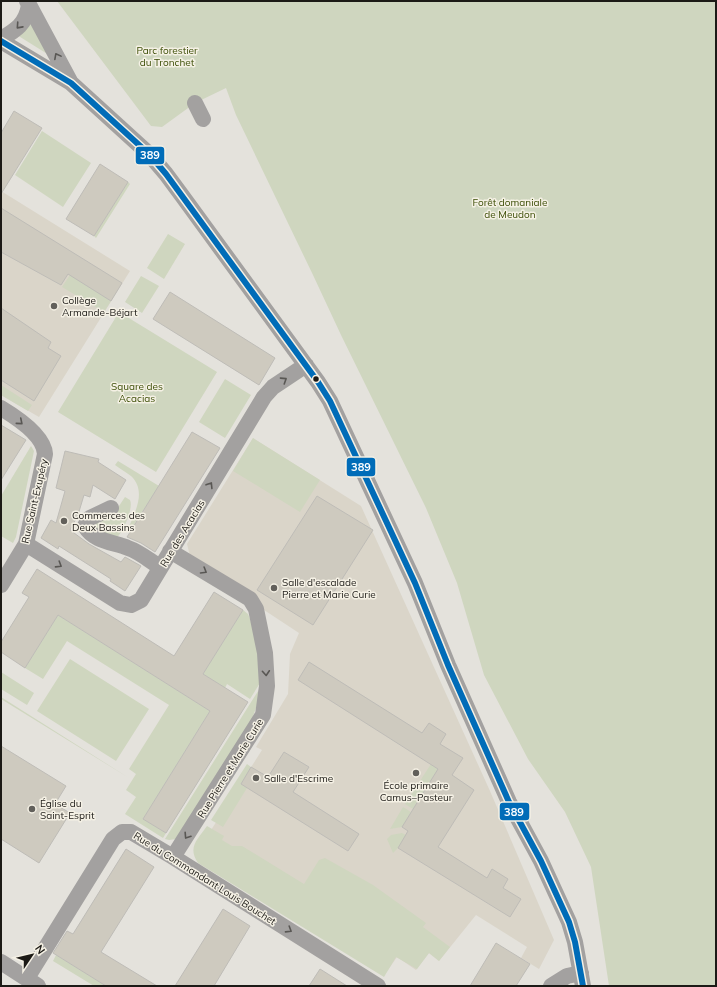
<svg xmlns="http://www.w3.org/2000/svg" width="717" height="987" viewBox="0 0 717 987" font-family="Mulish,sans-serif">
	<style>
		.built { fill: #dad5c9 }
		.green { fill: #cfd6bf }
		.building { fill: #cecabf; stroke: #bebcb7 }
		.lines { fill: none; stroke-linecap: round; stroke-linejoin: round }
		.minor { stroke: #a3a1a0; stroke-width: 16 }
		.bus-1-casing { stroke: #f5f1e5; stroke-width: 9 }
		.bus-1 { stroke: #006cb8; stroke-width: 6 }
		.oneway { stroke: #595754 }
		.poi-dot { fill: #62605b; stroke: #f5f1e5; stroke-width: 1.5 }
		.bus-dot { fill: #1c1a16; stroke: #f5f1e5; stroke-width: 1.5 }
		.labels { text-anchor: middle; stroke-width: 3; stroke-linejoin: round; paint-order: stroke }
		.park-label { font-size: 10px; fill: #394b02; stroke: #f5f1e5 }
		.poi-label { font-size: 10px; fill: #1c1a16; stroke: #f5f1e5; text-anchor: start }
		.street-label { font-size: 10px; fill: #1c1a16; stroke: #f5f1e5 }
		.line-badge { stroke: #f5f1e5; stroke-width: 1.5 }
		.badge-label { font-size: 11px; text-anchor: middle; font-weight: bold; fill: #fff }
	</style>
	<rect width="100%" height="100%" fill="#e4e2dc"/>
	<path class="built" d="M1 191 130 271 39 417 1 395Z
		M253 438 361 506 490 791 554 940 539 969 521 958 527 947 476 915 439 961 429 953 416 970 397 957 388 970 199 849 262 750 256 747 288 694 290 654 299 633 261 608 190 556 187 544Z"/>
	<path class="green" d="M57 1H716V986H609L591 867 565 812 528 759 484 675 457 583 426 508 341 335 313 275 236 115 226 88 195 103 162 127 151 126Z
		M33 23 49 55 17 35Z
		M42 131 91 163 63 207 15 175Z
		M128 182 130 184 96 238 94 236Z
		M168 234 185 244 164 279 147 268Z
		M70 275 111 301 104 312 62 287Z
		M141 276 159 286 142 313 125 302Z
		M119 312 217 372 156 472 58 412Z
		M225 379 251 395 225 438 199 422Z
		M1 385 32 405 28 411 1 395Z
		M253 438 320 480 300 512 233 471Z
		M31 446 34 451 16 537 13 543 1 536V496Z
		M118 461 159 486 130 531 128 529C135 512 147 491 131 476 126 472 120 469 115 465Z
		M125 497 130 500C134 508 122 536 114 540L95 527 97 521 117 509Z
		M243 610 248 614 250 619 257 642 260 683 250 699 227 684 225 688 203 674Z
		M58 615 210 711 143 819 166 833 163 838 125 814 136 797 126 790 136 774 129 769 169 705 67 641 43 679 25 668Z
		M70 659 149 709 116 761 37 711Z
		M1 672 34 693 27 705 1 689Z
		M260 688 257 705 251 722 176 839 169 840 165 839Z
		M1 697 129 778 1 699Z
		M247 764 251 767 241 784 247 788 223 827 211 820Z
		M431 764 438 769 413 809 405 804Z
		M403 807 411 812 402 827 390 829Z
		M207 826 224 836 222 840 232 846H242L304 884 319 860 325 858 373 885 426 923 423 927 450 947 439 961 429 953 417 969 396 957 384 977 198 863C187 847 198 839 207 826Z
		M402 833 406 835 398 848 393 853 387 839 391 835Z
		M56 955 106 986H94L53 961Z"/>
	<path class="building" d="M14 111 42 128 1 194V133Z
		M100 164 128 182 94 236 66 219Z
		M1 208 122 283 111 301 68 274 61 285 1 252Z
		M170 292 275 358 259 385 153 319Z
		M1 308 51 342 48 348 61 356 34 401 1 380Z
		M1 425 26 440 1 480Z
		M192 432 220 448 155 552 141 543 127 537Z
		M65 451 99 459 98 462 126 480 115 499 93 485 90 497 84 495 78 515 70 530 89 544 121 562 125 557 141 566 125 591 110 581 111 579 59 546 58 549 41 538 51 520 56 523 65 491 56 488Z
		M317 496 373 530 313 625 257 590Z
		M37 569 174 656 214 592 243 610 203 674 248 702 166 833 143 819 210 711 58 615 25 668 1 652V642L29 597 22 593Z
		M309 662 422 733 429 723 446 734 440 744 463 758 452 775 474 790 438 847 487 878 492 869 508 879 503 888 521 899 510 917 398 848 408 831 402 827 438 769 298 680Z
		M1 746 66 786 55 804 70 813 39 863 1 839Z
		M284 752 309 767 293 792 359 834 348 851 241 784 251 767 268 777Z
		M126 849 154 867 101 952 157 986H106L53 953 67 931 73 934Z
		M223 909 250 926 214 986H175Z
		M496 943 530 964 516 986H470Z
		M320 969 347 986H309Z"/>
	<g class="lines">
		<path class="minor" d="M27 1 71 83
			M1 39C16 30 26 24 29 5
			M1 41 71 83 149 154 166 174 183 197 318 382 330 401 415 583 448 665 509 802 541 861 569 922 575 942 583 986
			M195 103 203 119
			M1 408C16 417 44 435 45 454L26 544 1 585
			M111 508 90 518 85 526C94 542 114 542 128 548 140 552 150 561 160 567
			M26 544 120 603 131 605 141 600 264 397 273 387 306 365
			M170 551 250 599 256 609 265 653 267 686 263 715 173 857
			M1 962 38 986
			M27 978 113 839 122 832H131L173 857 378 986
			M551 986 567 976 581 973"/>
		<defs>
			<path id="bus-1" d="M1 41 71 83 149 154 166 174 318 382 330 401 415 583 448 665 509 802 541 861 569 922 575 942 583 986"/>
		</defs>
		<use href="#bus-1" class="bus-1-casing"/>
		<use href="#bus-1" class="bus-1"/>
	</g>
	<defs><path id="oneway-chevron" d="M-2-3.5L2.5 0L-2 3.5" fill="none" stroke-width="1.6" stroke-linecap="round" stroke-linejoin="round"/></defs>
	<g class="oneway">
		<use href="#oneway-chevron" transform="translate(19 26) rotate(132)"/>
		<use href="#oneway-chevron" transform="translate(57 56) rotate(-118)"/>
		<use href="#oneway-chevron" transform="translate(284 380) rotate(-33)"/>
		<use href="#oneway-chevron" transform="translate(20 422) rotate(40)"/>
		<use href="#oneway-chevron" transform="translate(210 485) rotate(-58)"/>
		<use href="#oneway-chevron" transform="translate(59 565) rotate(32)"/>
		<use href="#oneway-chevron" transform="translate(204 571) rotate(31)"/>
		<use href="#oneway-chevron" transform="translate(266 673) rotate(86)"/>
		<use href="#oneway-chevron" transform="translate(187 836) rotate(123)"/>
		<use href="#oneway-chevron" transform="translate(289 930) rotate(32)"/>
	</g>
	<g class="poi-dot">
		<circle cx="54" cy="306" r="4"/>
		<circle cx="64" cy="521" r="4"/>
		<circle cx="274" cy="588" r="4"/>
		<circle cx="416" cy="773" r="4"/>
		<circle cx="256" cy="778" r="4"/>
		<circle cx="32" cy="809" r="4"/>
	</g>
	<circle class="bus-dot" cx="316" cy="379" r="3.5"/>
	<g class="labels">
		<g class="park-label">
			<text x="167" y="54">Parc forestier<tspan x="167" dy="12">du Tronchet</tspan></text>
			<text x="510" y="206">Forêt domaniale<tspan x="510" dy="12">de Meudon</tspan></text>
			<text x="137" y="390">Square des<tspan x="137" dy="12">Acacias</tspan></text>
		</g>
		<g class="poi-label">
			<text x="62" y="304">Collège<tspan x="62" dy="12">Armande-Béjart</tspan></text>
			<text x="72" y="519">Commerces des<tspan x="72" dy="12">Deux Bassins</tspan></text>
			<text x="282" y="586">Salle d'escalade<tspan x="282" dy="12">Pierre et Marie Curie</tspan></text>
			<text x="264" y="782">Salle d'Escrime</text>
			<text x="416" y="789" text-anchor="middle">École primaire<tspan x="416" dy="12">Camus–Pasteur</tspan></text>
			<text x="40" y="807">Église du<tspan x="40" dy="12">Saint-Esprit</tspan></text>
		</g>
		<g class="street-label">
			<text transform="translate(34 501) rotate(-77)" y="4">Rue Saint-Exupéry</text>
			<text transform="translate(182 533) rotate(-59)" y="4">Rue des Acacias</text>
			<text transform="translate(230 768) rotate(-58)" y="4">Rue Pierre et Marie Curie</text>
			<text transform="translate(205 878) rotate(32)" y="4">Rue du Commandant Louis Bouchet</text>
		</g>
	</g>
	<g class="line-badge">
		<rect x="135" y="146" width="30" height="19" rx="4" fill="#006cb8"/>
		<rect x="346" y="457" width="30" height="20" rx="4" fill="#006cb8"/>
		<rect x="499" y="802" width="31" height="19" rx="4" fill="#006cb8"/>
	</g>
	<g class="badge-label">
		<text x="150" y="159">389</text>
		<text x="361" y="471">389</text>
		<text x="514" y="816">389</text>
	</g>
	<rect width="717" height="987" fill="none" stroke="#1c1a16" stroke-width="4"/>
	<g transform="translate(32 955) rotate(55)" stroke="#f5f1e5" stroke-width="3" paint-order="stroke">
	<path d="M0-3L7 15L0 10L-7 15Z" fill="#1c1a16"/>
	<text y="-6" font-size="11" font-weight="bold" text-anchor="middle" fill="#1c1a16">N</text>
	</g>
</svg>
